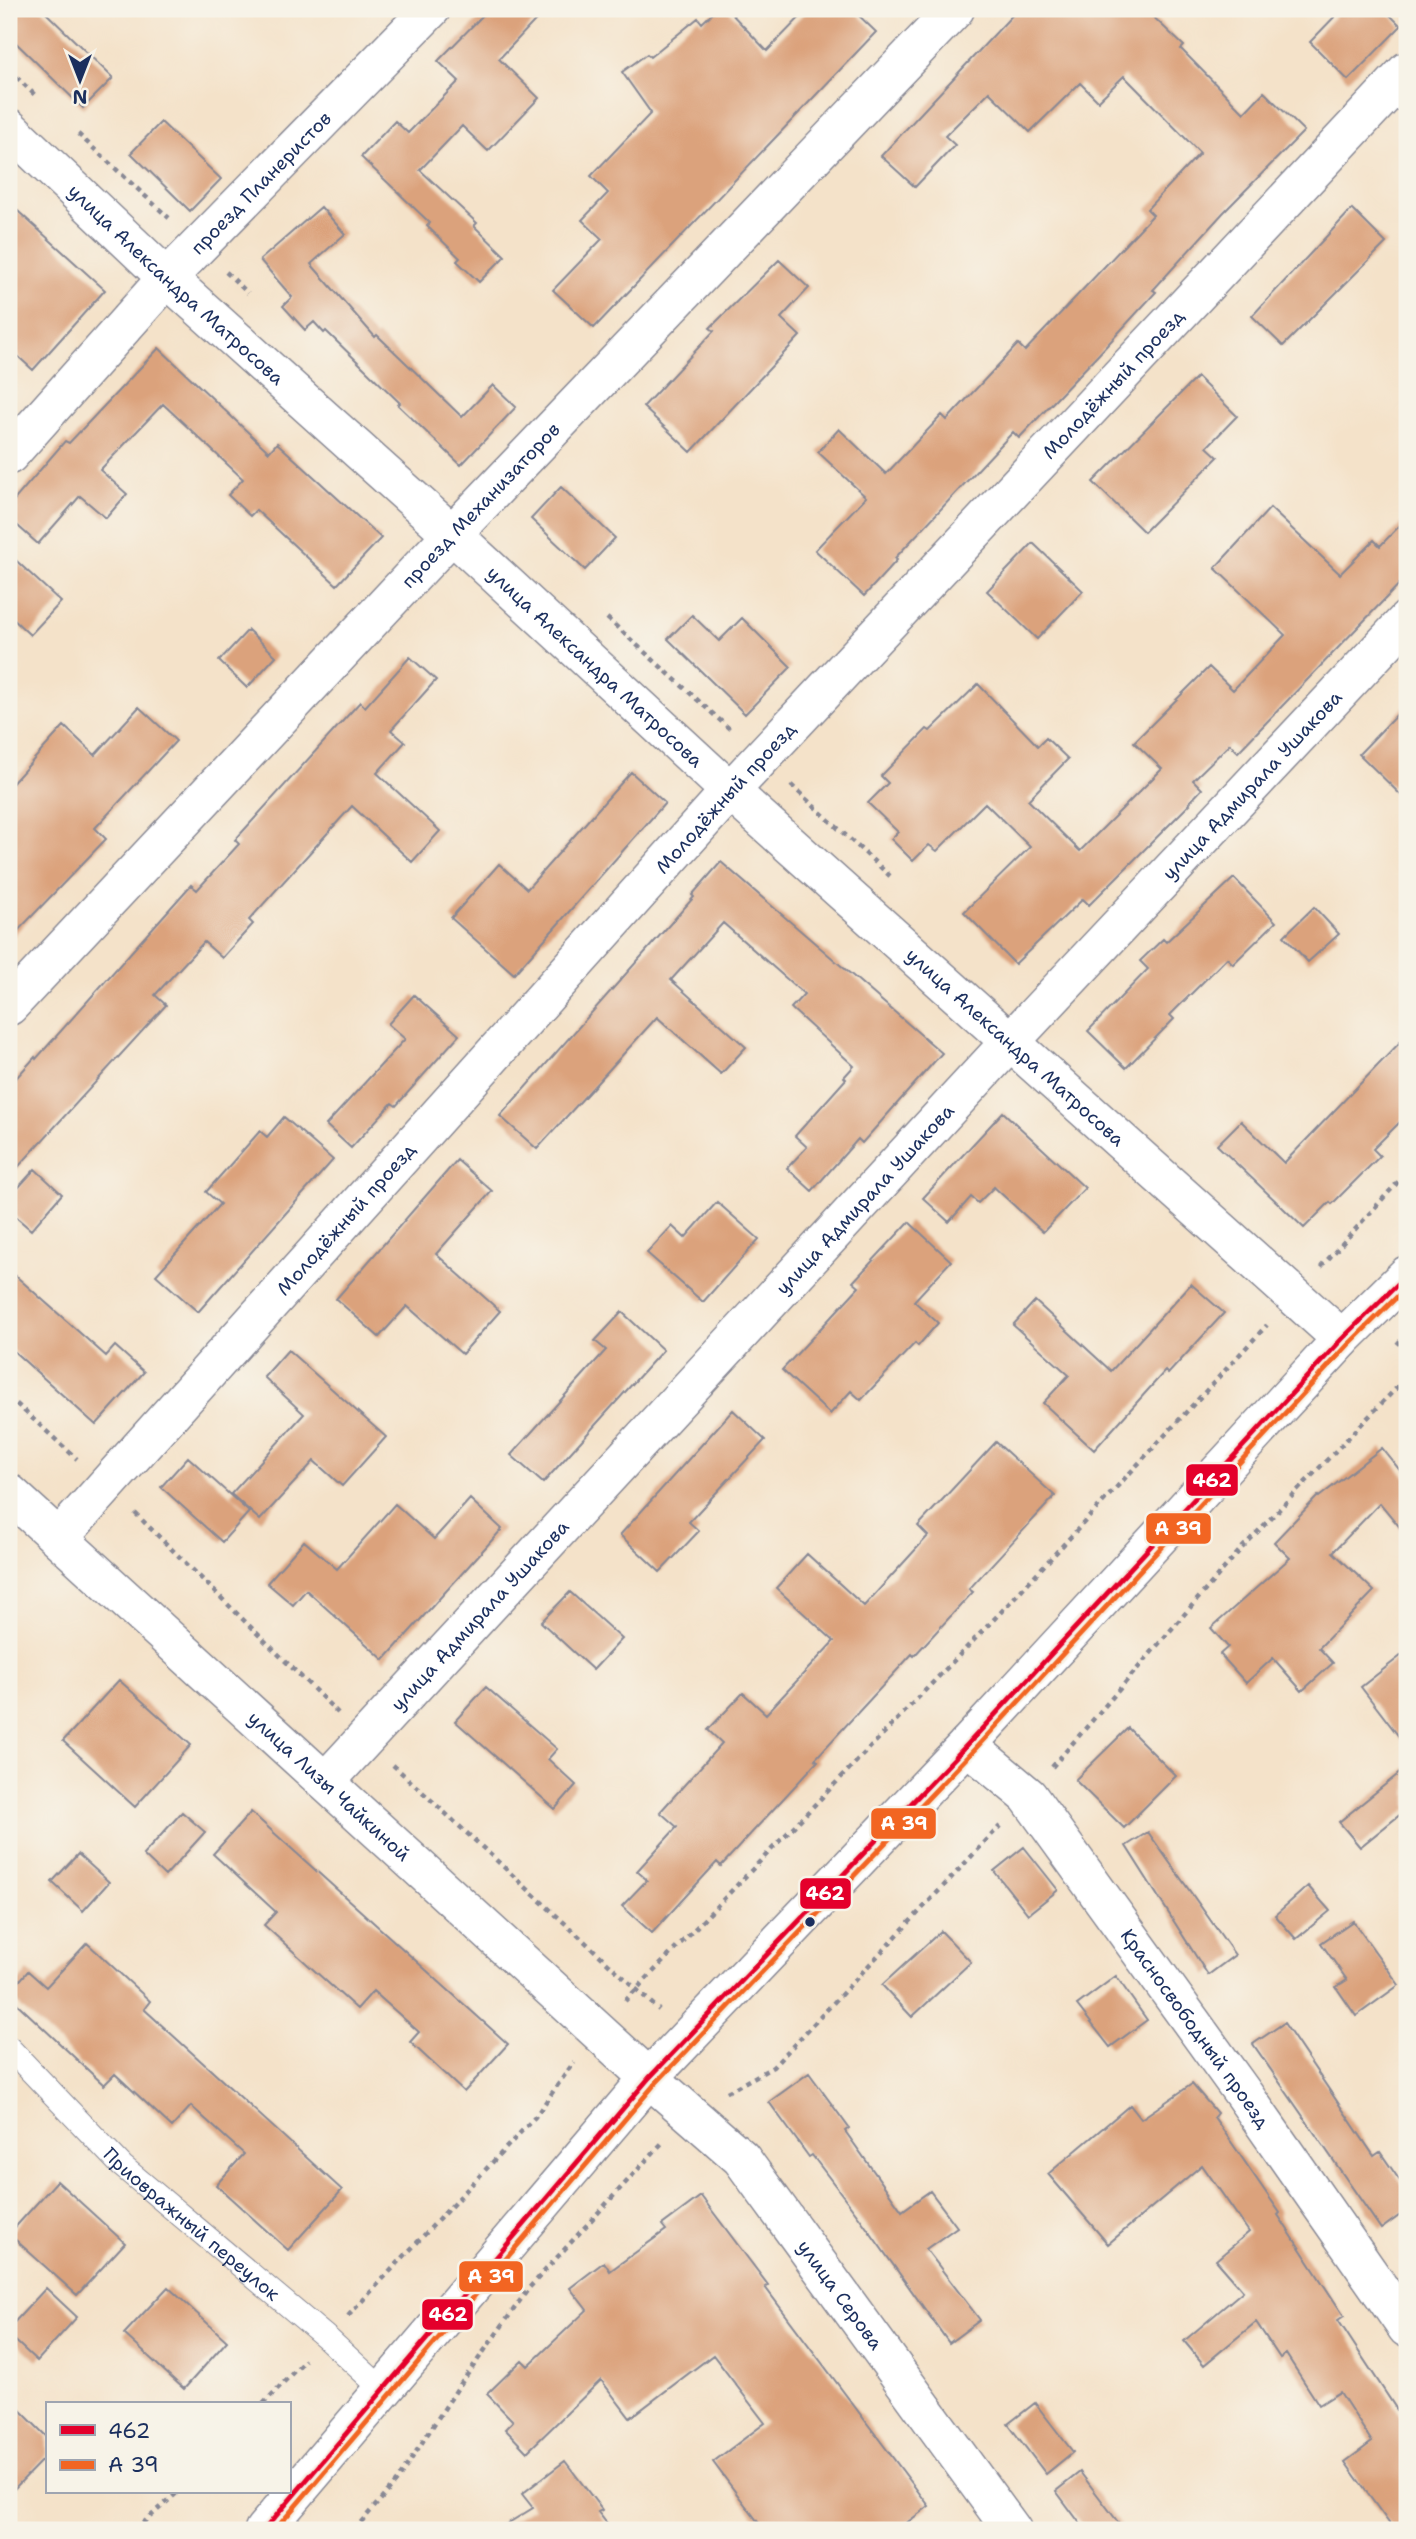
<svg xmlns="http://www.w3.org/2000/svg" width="1416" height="2539" viewBox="0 0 1416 2539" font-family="'Shantell Sans',sans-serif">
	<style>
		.building { fill: #dba27c }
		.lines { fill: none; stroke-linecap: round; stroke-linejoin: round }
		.service-casing { stroke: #888894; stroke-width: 25 }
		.minor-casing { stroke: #888894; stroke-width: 41 }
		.tertiary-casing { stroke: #888894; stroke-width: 41 }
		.path { stroke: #888894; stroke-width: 4.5; stroke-dasharray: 5 5; stroke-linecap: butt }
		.service { stroke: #fff; stroke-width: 23 }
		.minor { stroke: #fff; stroke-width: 38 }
		.tertiary { stroke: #fff; stroke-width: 38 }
		.bus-1-casing { stroke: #f7f3e8; stroke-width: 10 }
		.bus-2-casing { stroke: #f7f3e8; stroke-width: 10 }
		.bus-1 { stroke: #e4002b; stroke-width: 5 }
		.bus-2 { stroke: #f26522; stroke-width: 5 }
		.bus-dot { fill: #1b2f5e; stroke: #f7f3e8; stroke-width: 2.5 }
		.labels { text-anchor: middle; stroke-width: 7; stroke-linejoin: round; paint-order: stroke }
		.street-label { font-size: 19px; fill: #1b2f5e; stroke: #f7f3e8 }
		.line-badge { stroke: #f7f3e8; stroke-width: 2.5 }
		.badge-label { font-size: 19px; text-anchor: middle; font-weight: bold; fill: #fff }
	</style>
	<rect width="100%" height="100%" fill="#f7f3e8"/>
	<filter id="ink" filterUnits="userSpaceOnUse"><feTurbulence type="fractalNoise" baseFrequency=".0143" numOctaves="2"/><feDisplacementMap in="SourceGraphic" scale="14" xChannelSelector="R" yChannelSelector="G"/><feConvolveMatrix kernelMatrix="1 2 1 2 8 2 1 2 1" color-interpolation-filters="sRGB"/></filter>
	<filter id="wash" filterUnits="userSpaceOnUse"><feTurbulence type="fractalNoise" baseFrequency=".00686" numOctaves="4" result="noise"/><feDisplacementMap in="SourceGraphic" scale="28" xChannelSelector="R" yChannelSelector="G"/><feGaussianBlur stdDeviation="1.57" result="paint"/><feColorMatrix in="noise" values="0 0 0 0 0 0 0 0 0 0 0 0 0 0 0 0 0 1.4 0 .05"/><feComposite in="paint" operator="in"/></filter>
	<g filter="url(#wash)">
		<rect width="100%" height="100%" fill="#f4e2c9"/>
		<g id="blocks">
			<path class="building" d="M9 9H42L113 78 83 108 9 36Z
				M489 9H546L499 59 539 98 488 151 462 126 420 170 477 223 474 226 505 256 479 282 457 261 460 258 427 226 430 223 361 157 395 121 408 133 459 81 438 61Z
				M717 9H727L767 51 808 9H852L876 32 594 328 553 290 602 239 582 220 608 193 591 176 651 113 622 72 647 54 650 57 698 18 702 23Z
				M1018 9H1145L1184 46 1181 49 1244 113 1264 92 1304 131 1223 213 1153 290 1156 292 1098 355 1019 438 1013 432 895 558 897 560 864 596 815 550 866 497 818 452 839 429 886 474 942 415 947 420 1018 344 1025 351 1153 215 1147 209 1200 153 1124 76 1098 101 1080 83 1030 132 989 92 945 136 955 145 915 187 881 156Z
				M1342 9H1384L1401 26 1348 80 1310 42Z
				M161 122 221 179 190 211 131 153Z
				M9 203 105 290 33 370 9 348Z
				M321 207 345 234 311 264 375 337 377 335 462 417 493 385 516 407 461 465 398 405 400 403 326 331 324 333 314 322 305 330 283 306 292 297 260 260Z
				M1352 209 1386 243 1283 346 1252 316Z
				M779 260 809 288 781 318 800 336 691 452 643 407 714 331 710 328Z
				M159 348 269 452 277 443 381 538 337 585 256 510 250 516 228 495 243 479 163 404 100 470 127 494 106 518 80 496 38 544 9 518V506L65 441 69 443Z
				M1197 377 1237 416 1207 447 1218 457 1144 532 1093 482Z
				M561 487 615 538 585 570 531 519Z
				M1270 508 1340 574 1374 540 1380 546 1407 518V576L1238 752 1230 744 1193 780 1202 789 1189 803 1190 804 1089 905 1083 899 1015 964 964 912 1030 847 985 803 937 851 929 845 913 861 891 839 898 832 868 803 888 783 881 776 927 729 930 731 978 684 1038 746 1046 738 1068 759 1028 800 1080 851 1162 769 1134 742 1209 667 1233 690 1285 635 1215 568Z
				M1033 543 1083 591 1037 639 987 591Z
				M9 554 61 602 30 635 9 615Z
				M692 615 719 641 742 618 791 667 745 714 668 639Z
				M248 630 276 656 247 688 219 661Z
				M410 657 436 680 391 730 405 742 377 773 440 831 412 862 352 806 249 920 253 924 222 958 204 942 155 995 166 1005 9 1177V1086L35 1057 36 1059 191 885 197 890 239 844 235 840 360 702 365 707Z
				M1407 704V801L1359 754Z
				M139 707 176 741 95 828 106 839 9 940V787L64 726 95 755Z
				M631 772 665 803 514 974 451 918 499 864 527 889Z
				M721 862 942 1053 862 1143 858 1139 812 1191 787 1168 807 1147 795 1136 846 1079 844 1077 854 1066 791 1008 804 994 723 923 671 980 746 1047 721 1074 657 1017 537 1149 500 1116 694 897 692 895Z
				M1234 878 1276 922 1233 964 1227 958 1170 1015 1174 1019 1126 1068 1088 1031 1148 969 1140 961 1163 939 1166 942Z
				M1314 907 1339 934 1308 962 1284 936Z
				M414 995 459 1035 396 1106 392 1103 351 1148 326 1125 405 1039 388 1024Z
				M1407 1035V1115L1373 1149 1380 1156 1332 1204 1330 1202 1304 1228 1217 1145 1241 1121 1284 1163Z
				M1003 1112 1085 1188 1043 1232 994 1187 978 1203 971 1197 949 1222 923 1198Z
				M284 1117 333 1160 198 1312 156 1275 220 1204 206 1192 260 1131 267 1137Z
				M457 1160 492 1191 436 1254 500 1311 462 1354 407 1306 379 1337 336 1299Z
				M35 1169 62 1194 31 1230 9 1211V1198Z
				M717 1202 759 1239 703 1302 647 1253 672 1226 685 1238Z
				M909 1222 951 1261 914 1301 938 1323 918 1346 915 1343 861 1400 851 1391 830 1414 782 1370 859 1287 853 1282Z
				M9 1270 106 1356 115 1346 144 1372 96 1425 9 1347Z
				M1191 1284 1224 1313 1168 1374 1165 1371 1094 1450 1043 1403 1069 1375 1013 1325 1035 1301 1111 1371Z
				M622 1312 663 1350 543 1483 511 1455 606 1350 595 1341Z
				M288 1350 386 1437 342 1486 314 1461 260 1520 231 1494 304 1414 264 1377Z
				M733 1410 765 1440 689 1522 699 1531 660 1572 620 1535Z
				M996 1442 1055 1496 969 1589 973 1592 914 1656 912 1654 815 1759 818 1761 721 1866 717 1862 652 1933 622 1906 647 1880 637 1871 677 1827 660 1812 722 1743 708 1730 743 1693 766 1714 834 1641 776 1588 807 1554 864 1606 928 1536 918 1526Z
				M1382 1448 1407 1479V1536L1380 1503 1333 1552 1374 1591 1319 1648 1333 1663 1302 1691 1273 1658 1246 1683 1220 1654 1228 1647 1211 1628 1290 1558 1274 1542 1318 1496 1319 1497Z
				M188 1457 249 1512 222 1542 161 1487Z
				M470 1499 502 1529 384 1660 306 1590 293 1605 267 1583 304 1541 337 1569 395 1504 434 1539Z
				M570 1592 622 1639 593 1670 541 1622Z
				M1407 1651V1747L1361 1687Z
				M119 1680 191 1745 135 1807 63 1741Z
				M486 1687 557 1749 548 1759 576 1785 555 1809 455 1721Z
				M1128 1728 1176 1776 1124 1828 1075 1780Z
				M1407 1767V1809L1360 1847 1339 1822Z
				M182 1812 205 1832 165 1876 143 1855Z
				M251 1812 508 2044 464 2092 410 2042 419 2032 373 1991 357 2009 264 1925 276 1912 213 1854Z
				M1148 1832 1235 1955 1208 1975 1126 1846Z
				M1024 1847 1058 1890 1028 1914 994 1871Z
				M78 1854 109 1882 83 1911 52 1882Z
				M1308 1886 1330 1911 1296 1939 1275 1915Z
				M1353 1921 1399 1985 1356 2016 1336 1987 1347 1980 1321 1943Z
				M941 1931 971 1962 912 2017 882 1985Z
				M87 1943 150 2001 144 2009 342 2190 288 2250 216 2185 244 2154 191 2106 172 2127 115 2074 104 2085 9 1996V1993L28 1971 46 1987Z
				M1116 1976 1147 2020 1110 2047 1077 2005Z
				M1284 2023 1374 2156 1380 2152 1407 2191V2210L1381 2229 1253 2044Z
				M809 2073 849 2128 845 2131 902 2211 930 2191 957 2227 926 2249 980 2320 949 2343 859 2217 812 2155 809 2157 769 2102Z
				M1192 2084 1217 2113 1214 2117 1280 2213 1278 2215 1344 2316 1338 2320 1403 2419 1407 2416V2530H1394L1345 2462 1372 2442 1340 2392 1319 2405 1286 2354 1280 2358 1256 2322 1204 2365 1184 2341 1243 2291 1216 2260 1249 2232 1202 2165 1108 2244 1048 2174 1130 2105 1141 2119Z
				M57 2181 125 2243 77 2295 9 2234Z
				M701 2196 768 2285 765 2287 929 2506 897 2530H764L713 2462 765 2423 713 2355 630 2418 601 2380 527 2452 505 2429 513 2421 487 2394 522 2360 528 2366 587 2310 570 2288 604 2262 610 2271 666 2230 662 2225Z
				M168 2287 227 2341 184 2389 124 2334Z
				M46 2288 77 2317 37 2361 9 2335V2328Z
				M9 2399 47 2437V2455L9 2494Z
				M1035 2403 1073 2452 1046 2474 1008 2424Z
				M565 2461 602 2510 598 2512 612 2530H497L533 2508 522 2494Z
				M1080 2472 1124 2530H1085L1056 2491Z"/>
		</g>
	</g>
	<g filter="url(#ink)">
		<use href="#blocks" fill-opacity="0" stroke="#888894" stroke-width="2"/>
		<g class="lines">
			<defs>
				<g id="service">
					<path id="s1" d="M9 2048 122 2166 327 2338 384 2391"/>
				</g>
				<g id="minor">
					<path id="s2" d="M9 128 167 278 452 534 730 791 1342 1339"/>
					<path id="s3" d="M9 455 167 278 431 9"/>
					<path id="s4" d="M9 1006 452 534 955 9"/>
					<path id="s5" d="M9 1493 649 2078 741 2158 1012 2530"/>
					<path id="s6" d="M59 1538 730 791 1407 71"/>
					<path id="s7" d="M967 1745 1028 1796 1242 2092 1407 2328"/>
					<path id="s8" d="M326 1781 1009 1043 1407 620"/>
				</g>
				<path id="tertiary" d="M264 2530 649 2078 967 1745 1342 1339 1407 1275"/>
			</defs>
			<use href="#service" class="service-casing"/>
			<use href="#minor" class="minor-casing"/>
			<use href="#tertiary" class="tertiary-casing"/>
			<path class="path" d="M9 70 35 95
				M78 134 169 218
				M226 272 248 293
				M607 618 733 732
				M791 785 890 876
				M1321 1267 1407 1172
				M1397 1341 1407 1350
				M9 1397 77 1459
				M135 1513 338 1713
				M393 1765 659 2010
				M1052 1767 1241 1549 1407 1377
				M625 2001 1000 1613 1267 1325
				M727 2092 773 2067 1000 1826
				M348 2316 535 2117 574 2062
				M263 2404 305 2360
				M135 2530 178 2492
				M354 2530 397 2481 457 2389 529 2288 663 2142"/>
			<use href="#service" class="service"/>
			<use href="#minor" class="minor"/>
			<use href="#tertiary" class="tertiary"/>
			<defs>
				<path id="bus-1" d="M264 2530 649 2078 967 1745 1342 1339 1407 1275"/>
				<path id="bus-2" d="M275 2530 655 2084 973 1751 1348 1345 1407 1287"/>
			</defs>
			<use href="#bus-1" class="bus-1-casing"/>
			<use href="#bus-2" class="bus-2-casing"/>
			<use href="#bus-1" class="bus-1"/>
			<use href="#bus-2" class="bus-2"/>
		</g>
	</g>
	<circle class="bus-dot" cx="810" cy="1922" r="6"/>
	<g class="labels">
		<g class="street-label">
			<text dy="7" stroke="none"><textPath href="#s3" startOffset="371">проезд Планеристов</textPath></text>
			<text dy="7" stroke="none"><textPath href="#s2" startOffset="229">улица Александра Матросова</textPath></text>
			<text dy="7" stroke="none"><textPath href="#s6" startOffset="1563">Молодёжный проезд</textPath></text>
			<text dy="7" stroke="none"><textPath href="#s4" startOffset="688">проезд Механизаторов</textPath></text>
			<text dy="7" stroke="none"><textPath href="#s2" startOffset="796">улица Александра Матросова</textPath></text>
			<text dy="7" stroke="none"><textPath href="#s8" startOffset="1360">улица Адмирала Ушакова</textPath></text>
			<text dy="7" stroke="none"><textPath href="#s6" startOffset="996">Молодёжный проезд</textPath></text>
			<text dy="7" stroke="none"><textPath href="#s2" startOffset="1363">улица Александра Матросова</textPath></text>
			<text dy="7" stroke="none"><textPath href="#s8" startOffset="793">улица Адмирала Ушакова</textPath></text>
			<text dy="7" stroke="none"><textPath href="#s6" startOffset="429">Молодёжный проезд</textPath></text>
			<text dy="7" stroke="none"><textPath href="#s8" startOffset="226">улица Адмирала Ушакова</textPath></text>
			<text dy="7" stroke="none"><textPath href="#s5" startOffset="434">улица Лизы Чайкиной</textPath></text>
			<text dy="7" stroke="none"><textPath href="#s7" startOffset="366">Красносвободный проезд</textPath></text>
			<text dy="7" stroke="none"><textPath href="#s1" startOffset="254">Приовражный переулок</textPath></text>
			<text dy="7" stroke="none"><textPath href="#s5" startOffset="1158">улица Серова</textPath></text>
		</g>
	</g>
	<g class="line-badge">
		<rect x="1185" y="1463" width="54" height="34" rx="7" fill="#e4002b"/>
		<rect x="1145" y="1512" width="67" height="33" rx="7" fill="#f26522"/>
		<rect x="870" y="1807" width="67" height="33" rx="7" fill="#f26522"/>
		<rect x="799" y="1877" width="53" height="33" rx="7" fill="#e4002b"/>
		<rect x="458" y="2260" width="66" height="33" rx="7" fill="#f26522"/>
		<rect x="421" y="2298" width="53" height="33" rx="7" fill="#e4002b"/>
	</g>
	<g class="badge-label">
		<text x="1212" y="1487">462</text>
		<text x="1178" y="1535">А 39</text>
		<text x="904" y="1830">А 39</text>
		<text x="825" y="1900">462</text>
		<text x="491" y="2283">А 39</text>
		<text x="448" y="2321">462</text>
	</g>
	<rect width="1416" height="2539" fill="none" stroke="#f7f3e8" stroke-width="35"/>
	<rect x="46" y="2402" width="245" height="91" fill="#f7f3e8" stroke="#9fa5b1" stroke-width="2"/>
	<rect x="60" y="2425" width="35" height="10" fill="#e4002b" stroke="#9fa5b1" stroke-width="2"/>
	<text x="108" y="2438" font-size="21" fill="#1b2f5e">462</text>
	<rect x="60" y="2460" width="35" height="10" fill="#f26522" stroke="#9fa5b1" stroke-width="2"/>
	<text x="108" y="2472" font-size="21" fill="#1b2f5e">А 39</text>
	<g transform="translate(80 80) rotate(180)" stroke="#f7f3e8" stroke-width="5" paint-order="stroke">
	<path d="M0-5L12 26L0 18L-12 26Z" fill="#1b2f5e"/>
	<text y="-10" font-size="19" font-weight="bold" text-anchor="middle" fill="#1b2f5e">N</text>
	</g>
</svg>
